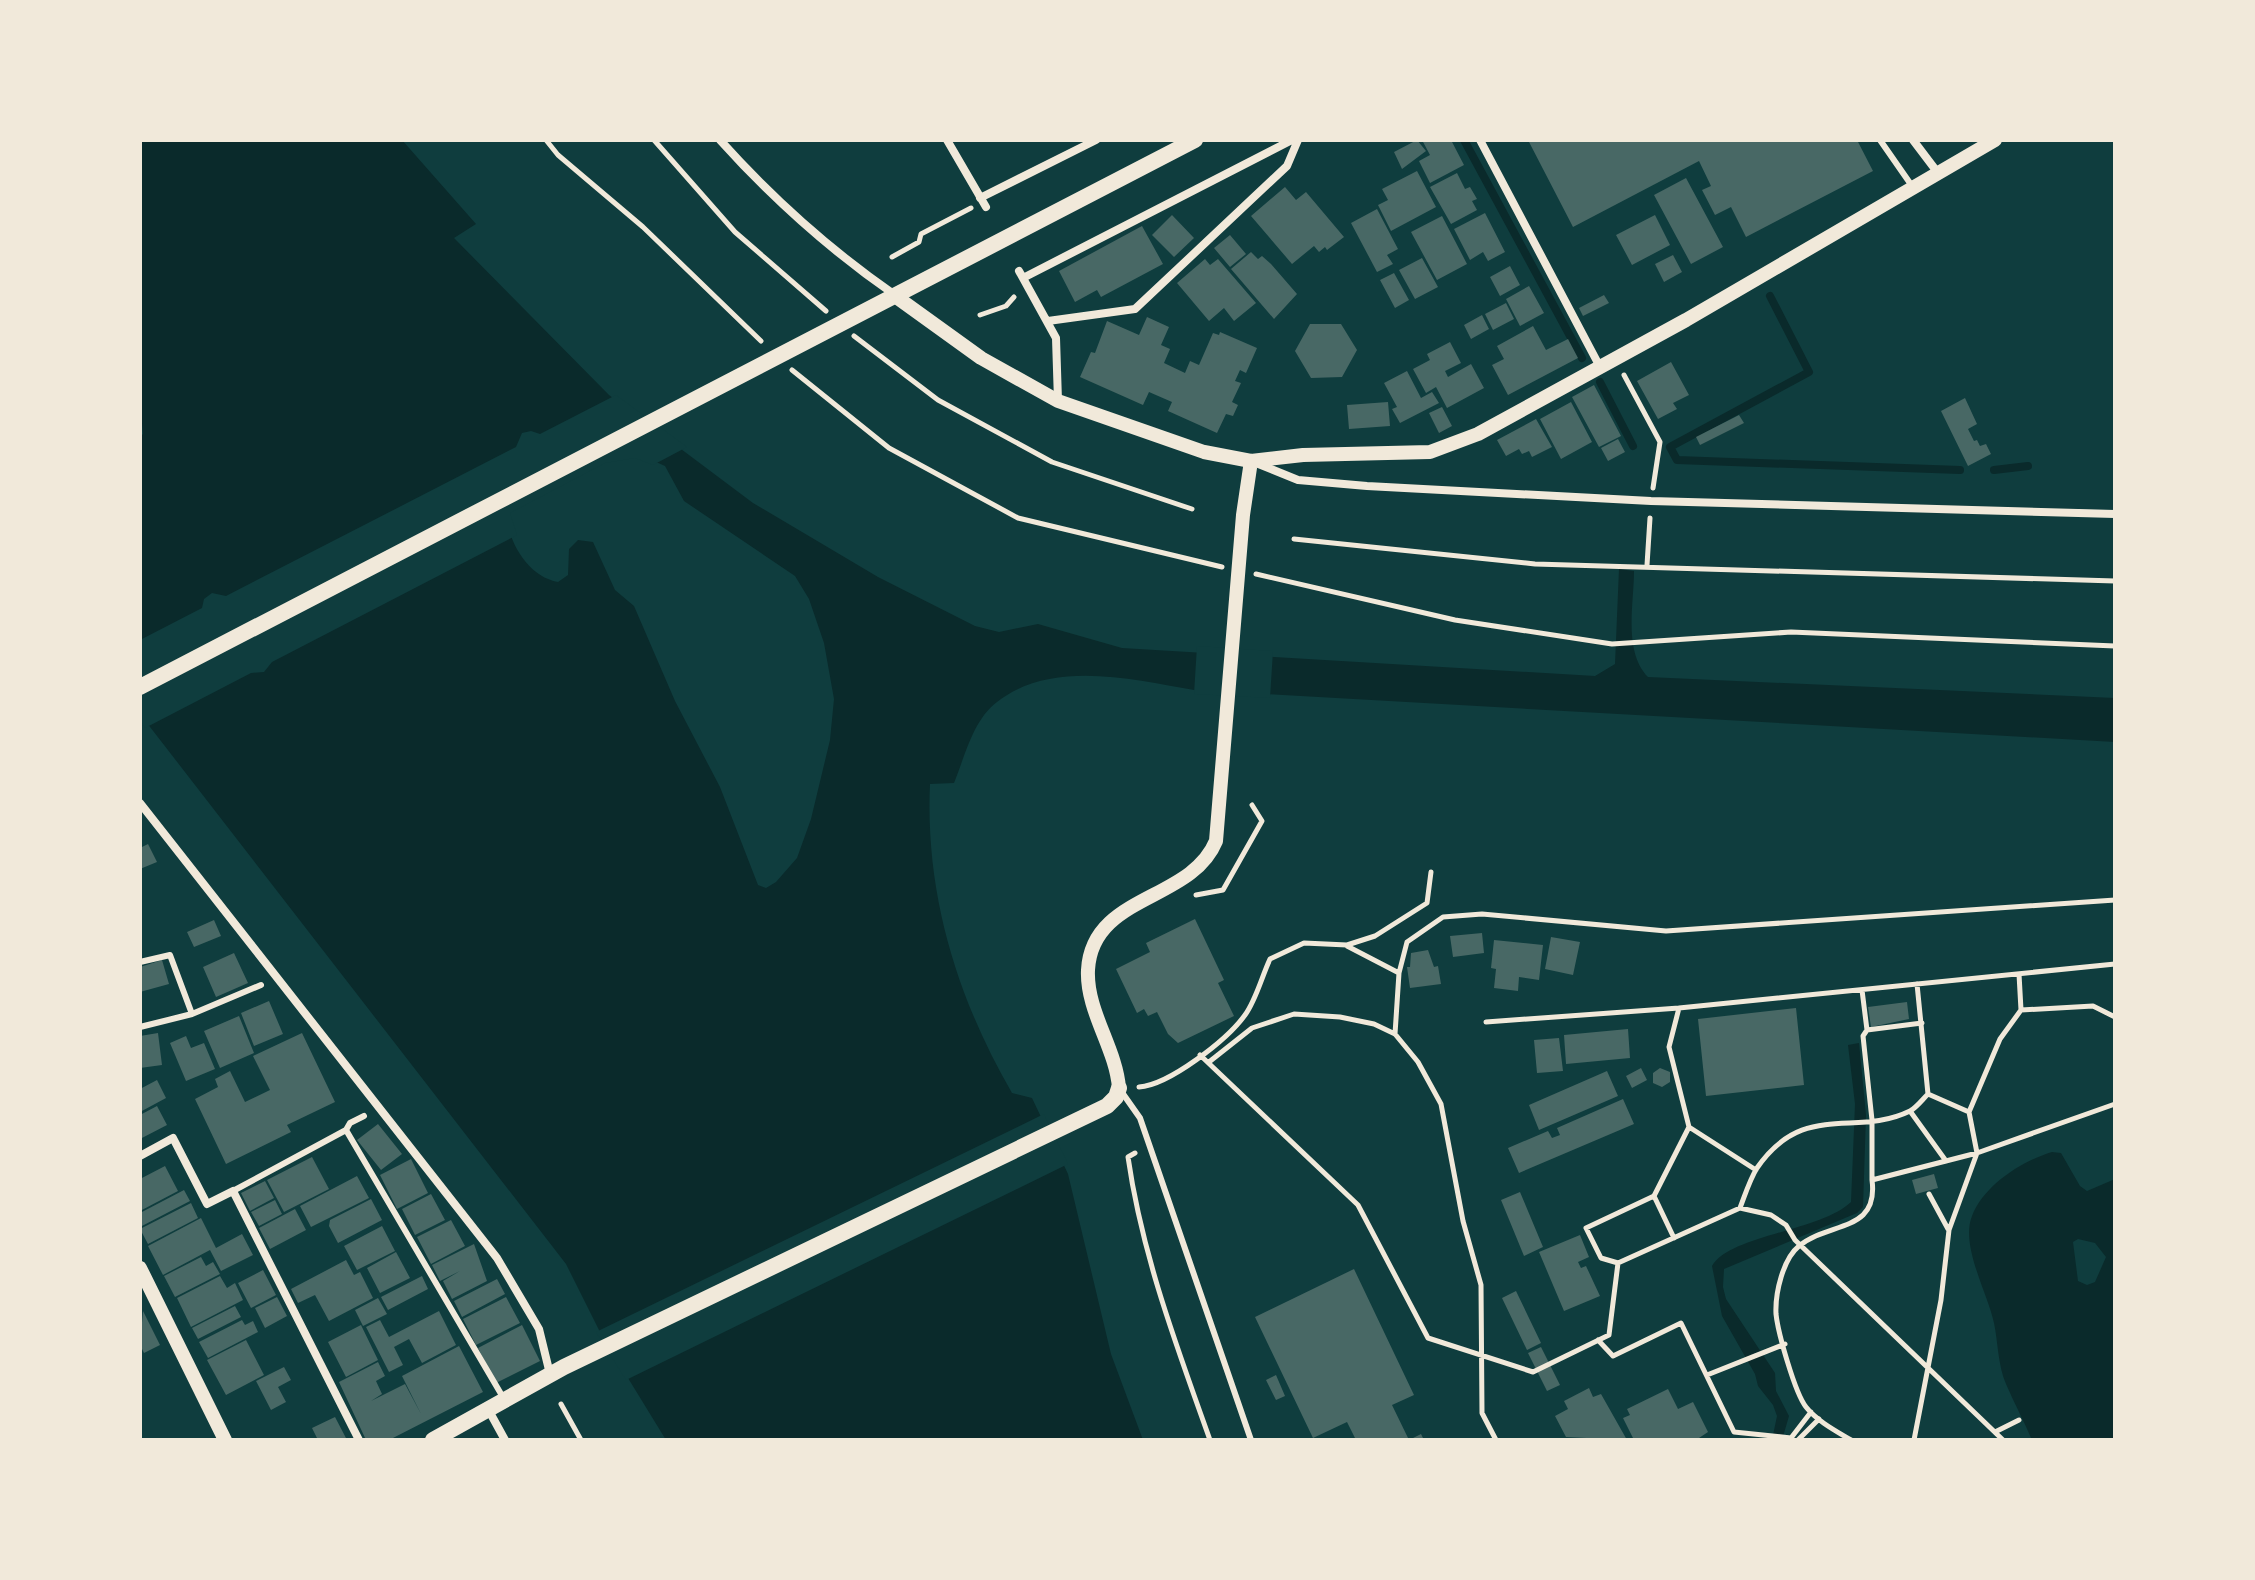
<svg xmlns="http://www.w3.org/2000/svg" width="2255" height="1580" viewBox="0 0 2255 1580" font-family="Lato,sans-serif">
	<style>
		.water { fill: #0a2a2b; fill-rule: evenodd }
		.pier { fill: #0f3d3e }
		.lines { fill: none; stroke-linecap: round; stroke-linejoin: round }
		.stream { stroke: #0a2a2b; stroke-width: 8 }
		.building { fill: #486865 }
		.path { stroke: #f1e9da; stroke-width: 5 }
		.service { stroke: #f1e9da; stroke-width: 6 }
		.minor { stroke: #f1e9da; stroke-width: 8 }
		.tertiary { stroke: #f1e9da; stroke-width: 14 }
		.secondary { stroke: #f1e9da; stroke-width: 16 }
	</style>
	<rect width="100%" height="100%" fill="#0f3d3e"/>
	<path class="water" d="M140 140H402L476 224 454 238 609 395 753 503 878 577 975 626 999 632 1038 624 1122 648 1595 676 1615 664 1619 569 1634 571C1634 604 1623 651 1648 677L2115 698V742L1194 690C1133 679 1051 659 997 702 973 720 965 756 954 783L930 784C925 894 957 998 1012 1093L1032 1098 1068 1174 1111 1354 1143 1440H666L601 1334 566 1264 140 714V437L143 434 140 403ZM636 453 665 466 684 501 795 576 809 599 824 643 834 699 830 740 811 819 797 858 776 882 766 888 758 885 720 787 675 701 634 606 615 590 593 542 578 540 569 549 568 575 558 582C528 577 507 541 506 511L604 460Z
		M1859 1043 1866 1115 1863 1207 1857 1213 1724 1269 1723 1287 1726 1299 1775 1373 1776 1391 1789 1416 1782 1440H1772L1777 1416 1773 1405 1758 1386 1755 1374 1722 1316 1712 1266C1730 1235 1821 1231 1851 1202L1855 1104 1848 1045Z
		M2052 1152 2061 1153 2080 1186 2087 1191 2115 1179V1440H2032C2024 1421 2014 1403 2006 1384 1998 1366 1998 1342 1994 1323 1988 1294 1960 1245 1972 1216 1984 1185 2022 1161 2052 1152ZM2078 1239 2095 1243 2106 1257 2095 1282 2087 1285 2078 1281 2073 1242Z"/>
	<path class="pier" d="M616 395 687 447 653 465 635 458 605 463 510 513 517 535 272 662 264 672 251 673 145 728 140 721V640L202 608 204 599 212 593 226 596 516 447 522 433 531 431 540 434Z
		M1197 646 1273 651 1270 698 1194 694Z
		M1044 1114 1068 1164 626 1380 596 1332Z"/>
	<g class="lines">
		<path class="stream" d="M1464 140 1582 358
			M1770 296 1809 372 1670 447 1677 460 1960 470
			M1600 382 1633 446
			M1994 470 2028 466"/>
	</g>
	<path class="building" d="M1417 140 1426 151 1402 169 1394 152Z
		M1422 140H1451L1464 165 1430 183 1419 161 1430 155Z
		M1528 140H1857L1873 171 1746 237 1731 207 1715 215 1702 190 1711 186 1699 161 1573 227Z
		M1417 171 1436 207 1391 231 1378 205 1388 200 1382 189Z
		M1457 173 1465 189 1470 187 1477 199 1472 201 1477 210 1451 224 1430 187Z
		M1686 178 1723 247 1691 264 1654 195Z
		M1285 187 1296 200 1306 192 1344 237 1327 250 1325 247 1319 252 1314 246 1292 264 1251 216Z
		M1377 209 1398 249 1387 255 1393 264 1377 272 1351 223Z
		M1485 213 1505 252 1488 261 1483 252 1470 260 1454 229Z
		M1172 215 1194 238 1174 257 1152 235Z
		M1655 215 1670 245 1632 265 1616 235Z
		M1442 216 1467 264 1437 280 1411 232Z
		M1142 226 1163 264 1101 297 1097 290 1075 302 1059 271Z
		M1230 235 1246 254 1230 267 1214 248Z
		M1251 252 1258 259 1262 256 1271 264 1297 294 1274 319 1231 269Z
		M1673 255 1682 272 1664 282 1655 264Z
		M1422 258 1438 287 1415 299 1399 270Z
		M1205 259 1210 265 1218 259 1256 303 1234 321 1224 308 1209 321 1177 283Z
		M1510 266 1520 285 1500 296 1490 277Z
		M1394 273 1409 300 1395 308 1380 280Z
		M1529 286 1544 313 1520 326 1506 299Z
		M1604 295 1609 303 1583 316 1579 308Z
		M1506 303 1514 319 1493 330 1485 314Z
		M1482 315 1489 329 1471 339 1464 325Z
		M1147 317 1169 327 1161 345 1170 349 1164 363 1185 373 1190 361 1199 365 1213 333 1219 335 1220 332 1257 348 1246 373 1240 370 1235 381 1241 383 1232 402 1238 405 1233 416 1226 414 1217 433 1168 411 1172 402 1149 392 1143 405 1080 377 1091 352 1095 353 1107 321 1139 335Z
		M1310 324H1341L1357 350 1342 377 1311 378 1295 351Z
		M1533 326 1546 350 1568 339 1578 358 1508 395 1492 365 1504 359 1497 346Z
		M1450 342 1461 363 1445 371 1448 377 1471 364 1484 388 1447 408 1436 387 1426 393 1413 369 1430 360 1427 354Z
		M1671 362 1689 395 1673 403 1677 409 1658 419 1637 381Z
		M1407 371 1421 398 1432 392 1439 403 1400 423 1392 409 1397 407 1384 383Z
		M1594 385 1621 436 1599 447 1572 397Z
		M1965 398 1977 424 1968 429 1974 441 1977 440 1980 446 1986 444 1991 454 1968 466 1941 411Z
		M1388 402 1390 426 1349 429 1347 405Z
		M1571 402 1592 442 1561 459 1540 419Z
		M1442 407 1452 426 1439 433 1429 413Z
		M1739 415 1744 423 1700 445 1696 437Z
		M1536 419 1552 447 1532 457 1529 451 1522 454 1519 449 1506 456 1497 440Z
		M1618 439 1625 452 1608 461 1601 448Z
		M148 844 157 862 140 869V848Z
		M1195 919 1224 980 1218 983 1234 1016 1178 1043 1168 1034 1157 1012 1148 1016 1144 1009 1137 1013 1116 969 1150 952 1146 943Z
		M214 920 221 936 194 947 187 932Z
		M1482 933 1484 953 1453 957 1450 936Z
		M1551 937 1580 942 1573 975 1545 969Z
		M1494 940 1543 945 1539 980 1519 977 1518 991 1494 988 1496 969 1491 968Z
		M1428 950 1434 967 1438 966 1441 984 1410 988 1407 967H1410L1411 953Z
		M234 953 248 983 216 997 203 967Z
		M162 960 169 984 140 992V967Z
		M269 1001 283 1034 254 1046 241 1013Z
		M1907 1002 1909 1019 1871 1027 1868 1007Z
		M1796 1008 1804 1085 1706 1096 1698 1019Z
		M239 1016 254 1053 220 1068 204 1031Z
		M1628 1029 1630 1058 1566 1064 1564 1035Z
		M158 1033 162 1065 140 1068V1036Z
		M302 1033 335 1102 287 1125 291 1132 226 1164 195 1099 218 1087 215 1079 230 1071 245 1102 270 1090 253 1056Z
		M186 1036 191 1048 204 1043 215 1069 186 1081 170 1043Z
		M1559 1038 1563 1071 1537 1073 1534 1040Z
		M1641 1068 1647 1080 1632 1088 1626 1076Z
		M1660 1068 1670 1072V1082L1662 1087 1653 1083V1073Z
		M1607 1071 1618 1096 1539 1130 1529 1105Z
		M157 1080 166 1098 140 1112V1089Z
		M1623 1099 1634 1124 1519 1173 1508 1148 1548 1131 1552 1138 1560 1135 1557 1128Z
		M157 1106 167 1125 140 1139V1115Z
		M378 1124 402 1154 381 1170 357 1140Z
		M312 1157 329 1189 284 1212 267 1180Z
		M411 1159 428 1193 397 1209 380 1175Z
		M165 1166 178 1191 140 1211V1179Z
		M1934 1174 1938 1188 1916 1194 1912 1180Z
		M357 1176 369 1198 311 1227 300 1206Z
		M265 1181 274 1198 250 1211 241 1193Z
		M184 1190 190 1201 140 1227V1213Z
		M1520 1192 1543 1247 1524 1256 1501 1200Z
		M431 1194 445 1220 415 1235 402 1209Z
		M371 1199 382 1220 338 1243 329 1226 330 1220Z
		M275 1200 282 1214 259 1226 251 1212Z
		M191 1203 198 1218 148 1244 140 1229Z
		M295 1209 306 1230 270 1249 259 1228Z
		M201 1218 216 1248 242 1234 253 1255 221 1271 210 1250 163 1275 148 1246Z
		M451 1220 465 1246 431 1264 417 1237Z
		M382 1226 395 1251 357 1270 344 1246Z
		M1580 1235 1589 1257 1578 1262 1581 1268 1586 1266 1600 1296 1564 1311 1539 1252Z
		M474 1244 487 1281 452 1299 443 1281 460 1271 440 1281 432 1265Z
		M396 1252 410 1278 380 1293 367 1268Z
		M201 1257 206 1266 213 1262 220 1274 175 1297 164 1276Z
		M346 1260 354 1275 360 1272 373 1298 329 1321 315 1295 298 1303 291 1289Z
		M1354 1269 1414 1395 1392 1405 1409 1440 1421 1434 1424 1440H1356L1347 1422 1313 1438 1255 1317Z
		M263 1270 276 1295 251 1308 238 1283Z
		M220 1276 227 1288 235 1283 243 1300 191 1327 177 1298Z
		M422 1276 428 1289 388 1310 381 1297Z
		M497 1279 505 1294 462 1317 454 1301Z
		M1516 1291 1541 1343 1527 1350 1502 1298Z
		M277 1297 287 1316 265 1328 255 1308Z
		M506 1297 520 1323 476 1345 463 1319Z
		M378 1298 387 1314 363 1326 355 1310Z
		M235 1306 241 1317 198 1339 192 1328Z
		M143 1311 160 1345 144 1353 140 1345Z
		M439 1311 456 1345 422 1363 409 1339 394 1347 403 1365 389 1372 366 1327 380 1320 389 1337Z
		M242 1320 245 1325 253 1321 258 1332 208 1358 199 1342Z
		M361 1325 378 1360 346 1377 328 1342Z
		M522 1325 540 1361 496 1383 478 1348Z
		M246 1340 264 1375 226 1395 207 1360Z
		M459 1346 483 1392 391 1439 366 1440 339 1382 378 1362 385 1376 376 1381 382 1394 371 1401 405 1384 421 1414 402 1376Z
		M1541 1347 1560 1385 1547 1391 1528 1353Z
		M284 1367 291 1380 278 1387 286 1402 271 1410 256 1381Z
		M1276 1375 1285 1396 1276 1400 1266 1380Z
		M1589 1388 1593 1397 1601 1394 1627 1440 1566 1437 1555 1416 1568 1409 1564 1401Z
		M1668 1389 1678 1409 1693 1402 1708 1432 1696 1440H1634L1623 1418 1630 1415 1627 1409Z
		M335 1417 347 1440H318L312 1428Z"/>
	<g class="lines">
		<path class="path" d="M546 140 558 155 643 227 761 341
			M654 140 735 232 826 311
			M892 257 919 242 921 234 971 208
			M980 315 1006 306 1014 297
			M854 336 938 400 1052 462 1192 509
			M792 370 889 448 1018 518 1222 567
			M1624 375 1660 442 1653 488
			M1294 539 1535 564 2115 581
			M1647 565 1650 518
			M1256 574 1455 620 1612 644 1791 632 2115 646
			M1196 895 1223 890 1262 821 1252 805
			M1347 946 1399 973
			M2019 974 2021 1010 2093 1006 2115 1017
			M1862 990 1867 1030 1863 1036 1872 1120V1180L1977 1153 1949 1230 1941 1300 1914 1440
			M1486 1022 1679 1008 2115 964
			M1867 1030 1922 1023
			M1395 1034 1399 973 1407 942 1443 917 1482 914 1666 931 2115 900
			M1200 1055 1358 1205 1428 1338 1533 1372 1609 1335 1618 1263
			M1209 1062 1252 1028 1294 1014 1340 1017 1374 1024 1395 1034 1418 1062 1441 1104 1463 1221 1481 1285 1482 1413 1496 1440
			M1139 1087C1169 1085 1227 1040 1245 1015 1256 1000 1262 976 1270 959L1304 943 1347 945 1375 936 1427 903 1431 872
			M1928 1094 1969 1112 1977 1153 2115 1104
			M1910 1111 1946 1161
			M1969 1112 2000 1039 2021 1010
			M1689 1127 1756 1170
			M1135 1153 1128 1157C1142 1255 1177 1347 1210 1440
			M1929 1194 1948 1229
			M1654 1196 1586 1228 1601 1258 1618 1263 1740 1208 1771 1215 1786 1225 1795 1240 2003 1440
			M1740 1208C1745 1195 1750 1179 1757 1168 1804 1100 1855 1138 1910 1111 1916 1108 1922 1100 1928 1094L1917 984
			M1674 1238 1654 1196 1689 1127 1669 1047 1679 1008
			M1598 1340 1613 1356 1681 1323 1734 1432 1791 1438 1811 1412
			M1707 1375 1785 1344
			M561 1404 581 1440
			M1995 1432 2019 1420
			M1798 1440 1819 1419
			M1851 1440C1836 1431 1817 1421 1806 1407 1795 1393 1778 1333 1776 1314 1775 1293 1783 1259 1799 1246 1829 1221 1879 1233 1872 1180"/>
		<path class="service" d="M1880 140 1912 186
			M140 962 170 955 192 1014
			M140 1027 192 1014 261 985
			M1121 1091 1140 1118 1251 1440
			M346 1130 504 1399
			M233 1191 346 1130 350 1123 364 1116"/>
		<path class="minor" d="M720 140C773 199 830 250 895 295
			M947 140 986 207
			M1480 140 1600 367
			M1913 140 1938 173
			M980 198 1096 140
			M1019 271 1056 338 1058 401
			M1023 278 1292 140
			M1048 321 1135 309 1287 166 1298 140
			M1256 463 1298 480 1367 486 1651 501 2115 514
			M140 803 497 1258 539 1329 550 1374
			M140 1156 173 1138 207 1204 233 1191 359 1440
			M488 1409 505 1440"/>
		<path class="tertiary" d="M895 296 981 358 1058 401 1204 452 1251 461 1303 455 1430 452 1478 434 1686 320 1995 140
			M1119 1088C1116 1048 1086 1011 1088 970 1092 894 1191 902 1216 841L1243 515 1251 461
			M140 1268 225 1440"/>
		<path class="secondary" d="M140 687 1195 140
			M433 1440 564 1367 1107 1106 1116 1097 1119 1088"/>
	</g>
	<rect width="2255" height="1580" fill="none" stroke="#f1e9da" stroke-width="284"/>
</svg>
